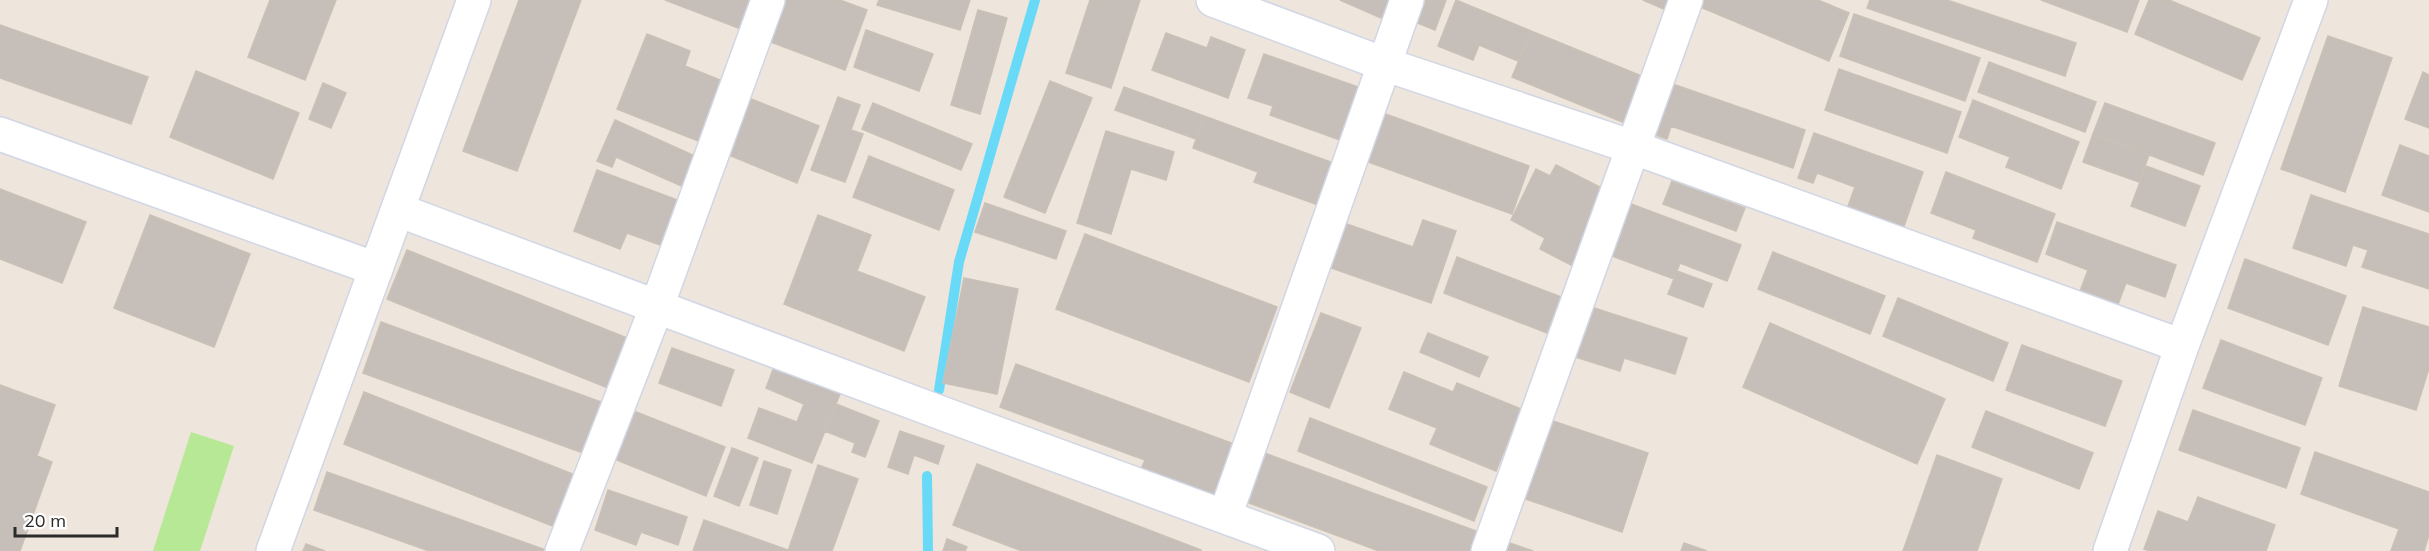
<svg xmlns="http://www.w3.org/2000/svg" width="2429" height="551" viewBox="0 0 2429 551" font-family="Mulish,sans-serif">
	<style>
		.green { fill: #b7e895 }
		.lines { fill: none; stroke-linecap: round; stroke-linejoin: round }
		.stream { stroke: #68daf7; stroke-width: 10 }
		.building { fill: #c6bfb9; stroke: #c9c1b6; stroke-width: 1.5 }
		.minor-casing { stroke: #d1d6e5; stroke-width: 36 }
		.tertiary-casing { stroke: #d1d6e5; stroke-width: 36 }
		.minor { stroke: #fff; stroke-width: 33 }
		.tertiary { stroke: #fff; stroke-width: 33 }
	</style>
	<rect width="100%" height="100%" fill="#eee5dc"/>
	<path class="green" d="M191 432 234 446 200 551H153Z"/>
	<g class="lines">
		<path class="stream" d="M939 390 959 262 1035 0
			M927 476 928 551"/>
	</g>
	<path class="building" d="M270 0H336L305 80 248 57Z
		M519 0H581L517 171 463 151Z
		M665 0H752L741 29Z
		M778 0H840L867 10 845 70 763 39Z
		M879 0H970L960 30 877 5Z
		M1090 0H1140L1111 88 1066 73Z
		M1340 0H1389L1381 18Z
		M1411 0H1446L1435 30 1405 18Z
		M1456 0 1531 31 1518 61 1479 45 1473 60 1438 46Z
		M1643 0H1670L1666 10Z
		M1692 0H1818L1849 13 1829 61 1691 3Z
		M1870 0H1947L2076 43 2065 76 1867 8Z
		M2041 0H2139L2127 32Z
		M2149 0H2169L2260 38 2242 80 2135 34Z
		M978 10 1007 18 980 114 951 105Z
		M1854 14 1980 58 1965 101 1840 56Z
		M0 25 148 77 131 124 0 78Z
		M866 30 933 54 919 91 854 67Z
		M1531 31 1644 77 1625 123 1512 77Z
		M1166 33 1207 48 1211 37 1245 50 1228 98 1152 70Z
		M647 34 690 51 685 66 730 84 706 144 617 109Z
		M2328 36 2392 58 2345 192 2281 169Z
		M1264 54 1358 87 1340 140 1270 115 1273 106 1248 98Z
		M1989 62 2096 102 2085 132 1978 92Z
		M1839 69 1961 112 1947 153 1825 110Z
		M196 71 299 113 273 179 170 137Z
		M2423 72 2429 75V128L2405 119Z
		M1050 81 1092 98 1045 213 1004 197Z
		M1664 81 1805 130 1793 168 1671 126 1667 139 1647 132Z
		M323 83 346 93 331 128 309 119Z
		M1124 87 1204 116 1196 139 1115 110Z
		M746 97 819 126 797 183 724 153Z
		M838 97 860 105 851 130 863 134 845 182 811 170Z
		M1973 100 2079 142 2061 189 2006 167 2010 157 1959 137Z
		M873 103 972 144 961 170 862 129Z
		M2105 103 2215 143 2203 175 2093 134Z
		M1380 112 1529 166 1512 214 1363 160Z
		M1204 116 1336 164 1321 206 1254 182 1258 172 1193 148Z
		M615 120 699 158 686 188 616 157 612 167 597 161Z
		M1106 131 1174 152 1166 180 1131 169 1111 234 1077 223Z
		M1814 133 1923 172 1903 229 1847 209 1855 187 1817 173 1813 183 1798 178Z
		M2093 134 2149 155 2139 182 2083 162Z
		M2400 145 2429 156V212L2382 195Z
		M869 156 954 190 939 230 853 197Z
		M1556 165 1608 191 1571 265 1540 249 1545 238 1511 220 1536 169 1550 176Z
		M2146 166 2200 186 2185 226 2131 206Z
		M597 170 680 201 663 246 627 233 620 249 574 231Z
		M1946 172 2055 214 2037 262 1973 238 1976 230 1931 213Z
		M1672 181 1745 208 1736 231 1663 204Z
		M0 189 86 222 62 283 0 259Z
		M2311 195 2429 234V289L2362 267 2368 250 2353 245 2346 266 2293 248Z
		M1623 201 1741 245 1727 281 1680 263 1674 279 1604 253Z
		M985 203 1066 231 1056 259 975 232Z
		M150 215 250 254 214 347 114 308Z
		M818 215 871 235 857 271 925 297 904 351 784 304Z
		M1423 220 1456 231 1431 303 1323 265 1338 221 1413 247Z
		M2057 222 2176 265 2165 297 2126 283 2117 307 2079 294 2088 270 2046 254Z
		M1085 234 1277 307 1249 382 1056 309Z
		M407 250 627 338 608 388 387 299Z
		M1773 252 1885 296 1870 334 1758 289Z
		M1457 257 1561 297 1547 333 1444 293Z
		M2245 259 2346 296 2328 345 2228 308Z
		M1677 271 1712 284 1703 307 1668 294Z
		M964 278 1018 289 997 394 943 383Z
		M1898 298 2008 343 1993 381 1883 336Z
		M1585 305 1687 338 1675 374 1624 358 1620 371 1569 355Z
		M2363 307 2429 327V368L2416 410 2339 386Z
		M1321 313 1361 328 1329 408 1290 392Z
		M381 322 601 402 583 453 363 373Z
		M1770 323 1945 399 1917 464 1743 387Z
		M1428 333 1488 357 1479 377 1420 352Z
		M2221 340 2322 378 2305 425 2203 388Z
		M2022 345 2122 381 2105 426 2006 390Z
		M672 348 734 370 721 406 659 383Z
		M1016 364 1234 444 1213 501 1139 474 1145 460 1000 407Z
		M774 367 840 394 812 463 748 438 759 408 797 422 804 404 766 388Z
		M1404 372 1453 392 1457 383 1521 409 1496 471 1430 444 1437 428 1389 409Z
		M0 385 55 405 37 456 52 462 20 551H0Z
		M364 392 575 475 555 527 344 444Z
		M836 404 879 421 865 457 852 452 855 443 825 431Z
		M631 410 725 447 706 496 612 458Z
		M2193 410 2300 448 2286 488 2179 450Z
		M1986 411 2093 453 2079 489 1972 447Z
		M1310 418 1487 487 1474 521 1298 451Z
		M1547 419 1648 453 1622 532 1520 497Z
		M900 431 944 446 938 464 914 455 908 474 888 467Z
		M732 448 758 458 739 506 714 496Z
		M1259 451 1484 534 1478 551H1379L1241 500Z
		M2315 452 2429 492V535L2424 551H2391L2399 529 2301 494Z
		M1937 455 2002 479 1977 551H1903Z
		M764 461 791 470 777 514 750 505Z
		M977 464 1201 550V551H1022L953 525Z
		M818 465 858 479 832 551H788Z
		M327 472 546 550V551H429L314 510Z
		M608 490 687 517 678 545 641 532 636 545 595 530Z
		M2198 497 2275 525 2266 551H2150L2144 549 2158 511 2188 522Z
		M704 520 788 550V551H693Z
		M947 539 967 547 965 551H943Z
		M1498 539 1533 551H1493Z
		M1684 543 1707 551H1681Z
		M306 544 325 551H303Z"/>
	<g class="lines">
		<defs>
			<path id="minor" d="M1213 0 1384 64 1632 147 2182 346
				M0 134 376 269
				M398 210 944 414 1318 551
				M1225 516 1407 0
				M562 551 657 306 768 0
				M1488 551 1686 0
				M2110 551 2182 346 2311 0"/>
			<path id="tertiary" d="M273 551 474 0"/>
		</defs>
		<use href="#minor" class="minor-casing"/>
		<use href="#tertiary" class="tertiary-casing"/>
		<use href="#minor" class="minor"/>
		<use href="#tertiary" class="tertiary"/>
	</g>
	<path d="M15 527v9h102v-9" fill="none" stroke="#2b2b2b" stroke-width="3"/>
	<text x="24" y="527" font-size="18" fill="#2b2b2b" stroke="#ffffff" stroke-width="4.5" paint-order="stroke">20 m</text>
</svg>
